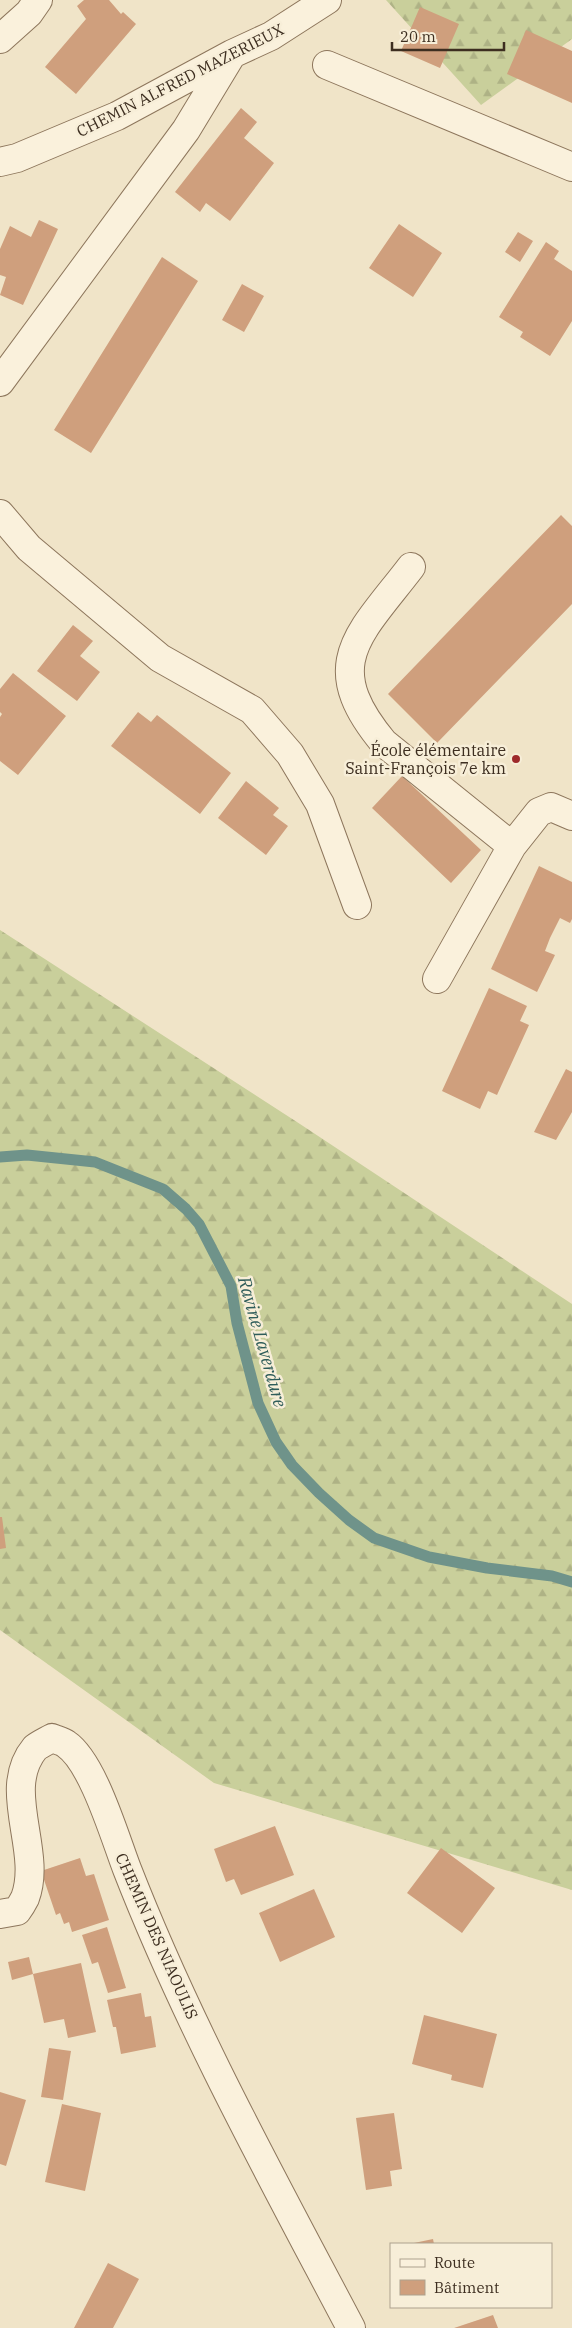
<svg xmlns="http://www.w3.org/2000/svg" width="572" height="2328" viewBox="0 0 572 2328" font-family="'IBM Plex Serif',serif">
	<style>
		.forest { fill: url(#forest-firs) }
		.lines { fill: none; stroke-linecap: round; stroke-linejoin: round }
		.stream { stroke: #6f938a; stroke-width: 11 }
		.building { fill: #cf9f7d }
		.street-casing { stroke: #8d765c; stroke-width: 30 }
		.street { stroke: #faf1dc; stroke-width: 28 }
		.poi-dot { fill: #9e2a2b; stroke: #f7eed8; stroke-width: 2 }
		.labels { text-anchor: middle; stroke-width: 5; stroke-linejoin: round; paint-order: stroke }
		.street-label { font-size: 16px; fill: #3d2e20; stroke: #f7eed8 }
		.poi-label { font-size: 16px; fill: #3d2e20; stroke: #f7eed8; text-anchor: end }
		.water-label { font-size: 18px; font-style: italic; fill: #2f5d5a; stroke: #f7eed8 }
	</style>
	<defs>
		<pattern id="forest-firs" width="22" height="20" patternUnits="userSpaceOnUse" patternTransform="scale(1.25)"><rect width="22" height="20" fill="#c9cf9b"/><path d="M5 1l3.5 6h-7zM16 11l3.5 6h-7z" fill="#aeb285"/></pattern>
	</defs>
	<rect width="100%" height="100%" fill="#f0e4c8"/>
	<path class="forest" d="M386 0H572V39L481 105Z
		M0 930 300 1124 572 1304V1890L214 1783 0 1630Z"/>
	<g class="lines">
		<path class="stream" d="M0 1157 27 1155 95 1162 163 1189 186 1209 199 1224 231 1286 237 1323 258 1403 276 1442 292 1465 319 1493 349 1520 374 1538 429 1557 487 1568 552 1576 572 1582"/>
	</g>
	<path class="building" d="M84 0H109L121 14 123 12 136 24 76 94 45 67 86 19 77 6Z
		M420 7 459 24 440 68 401 51Z
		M526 30 572 51V103L507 74Z
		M241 108 257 122 244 138 274 163 230 221 206 203 200 212 175 192Z
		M39 220 58 229 23 305 0 295 6 277 0 275V249L10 226 31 237Z
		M399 224 442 253 413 297 369 268Z
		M518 232 533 241 520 262 505 252Z
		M546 242 559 251 554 259 572 271V321L550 356 520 337 523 332 499 317Z
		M162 257 198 281 91 453 54 430Z
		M242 284 264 296 244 332 222 320Z
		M561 515 572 526V604L437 743 388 694Z
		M73 625 93 641 80 656 100 672 77 701 37 671Z
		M13 673 66 716 18 775 0 761V717L2 714 0 712V689Z
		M138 712 151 722 157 715 231 773 200 814 111 746Z
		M402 776 481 850 451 883 372 808Z
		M246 781 279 808 273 815 288 826 266 855 218 818Z
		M539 866 572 882V919L570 923 560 918 550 938 545 951 555 955 537 992 491 969Z
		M489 988 527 1006 520 1021 529 1025 497 1095 488 1091 480 1109 442 1091Z
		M566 1069 572 1072V1112L556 1140 534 1132Z
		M0 1517H2L6 1548 0 1549Z
		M275 1826 294 1875 241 1895 234 1879 226 1882 214 1849Z
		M441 1848 495 1888 462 1933 407 1893Z
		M80 1858 86 1876 94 1874 109 1920 72 1932 69 1922 64 1924 60 1913 56 1915 41 1871Z
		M314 1889 335 1937 280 1962 259 1913Z
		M107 1927 126 1988 108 1993 98 1962 92 1964 82 1935Z
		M29 1957 33 1974 12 1980 8 1962Z
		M81 1963 96 2032 68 2038 64 2019 44 2023 33 1974Z
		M141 1993 145 2017 151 2016 156 2047 121 2054 116 2027H113L107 2000Z
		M424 2015 497 2034 483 2088 451 2080 452 2075 412 2064Z
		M49 2048 71 2051 63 2100 41 2097Z
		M0 2092 26 2100 6 2166 0 2164Z
		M62 2104 101 2113 85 2191 45 2182Z
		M394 2113 402 2169 390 2171 392 2186 366 2190 356 2118Z
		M433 2239 434 2244H415L414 2243Z
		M108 2263 139 2279 113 2328H74Z
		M493 2315 498 2328H454Z"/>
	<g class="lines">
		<defs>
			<path id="street" d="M0 39 29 13 38 0
				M327 65 572 167
				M0 162 17 158 117 116 232 54 271 36 327 0
				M0 382 186 130 232 54
				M0 514 29 548 160 658 252 710 290 754 320 804 357 905
				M411 567C359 635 318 664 384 743L512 846
				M437 979 512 846 539 812 551 807 572 816
				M0 1914 17 1911C20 1907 23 1902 25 1898 43 1850 0 1790 35 1748 40 1744 47 1741 52 1738 56 1740 62 1741 66 1744 93 1762 115 1838 127 1869 189 2028 272 2178 351 2328"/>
		</defs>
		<use href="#street" class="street-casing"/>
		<use href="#street" class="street"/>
	</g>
	<circle class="poi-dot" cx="516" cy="759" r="5"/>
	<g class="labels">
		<g class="street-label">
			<text transform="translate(180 80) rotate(-27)" y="6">CHEMIN ALFRED MAZERIEUX</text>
			<text transform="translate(157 1936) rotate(66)" y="6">CHEMIN DES NIAOULIS</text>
		</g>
		<g class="poi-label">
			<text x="506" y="756">École élémentaire<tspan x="506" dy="18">Saint-François 7e km</tspan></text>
		</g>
		<g class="water-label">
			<text transform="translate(262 1342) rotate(74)" y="6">Ravine Laverdure</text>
		</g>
	</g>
	<rect x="390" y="2243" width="162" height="65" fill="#f7eed8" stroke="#ada18e"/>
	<rect x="400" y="2259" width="25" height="8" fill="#faf1dc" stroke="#ada18e"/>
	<text x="434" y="2268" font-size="15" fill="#3d2e20">Route</text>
	<rect x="400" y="2280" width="25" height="15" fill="#cf9f7d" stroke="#ada18e"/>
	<text x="434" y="2293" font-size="15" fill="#3d2e20">Bâtiment</text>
	<path d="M392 42v8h112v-8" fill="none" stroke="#3d2e20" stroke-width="2.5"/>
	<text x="400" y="42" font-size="15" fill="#3d2e20" stroke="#f7eed8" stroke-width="4" paint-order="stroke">20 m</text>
</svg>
